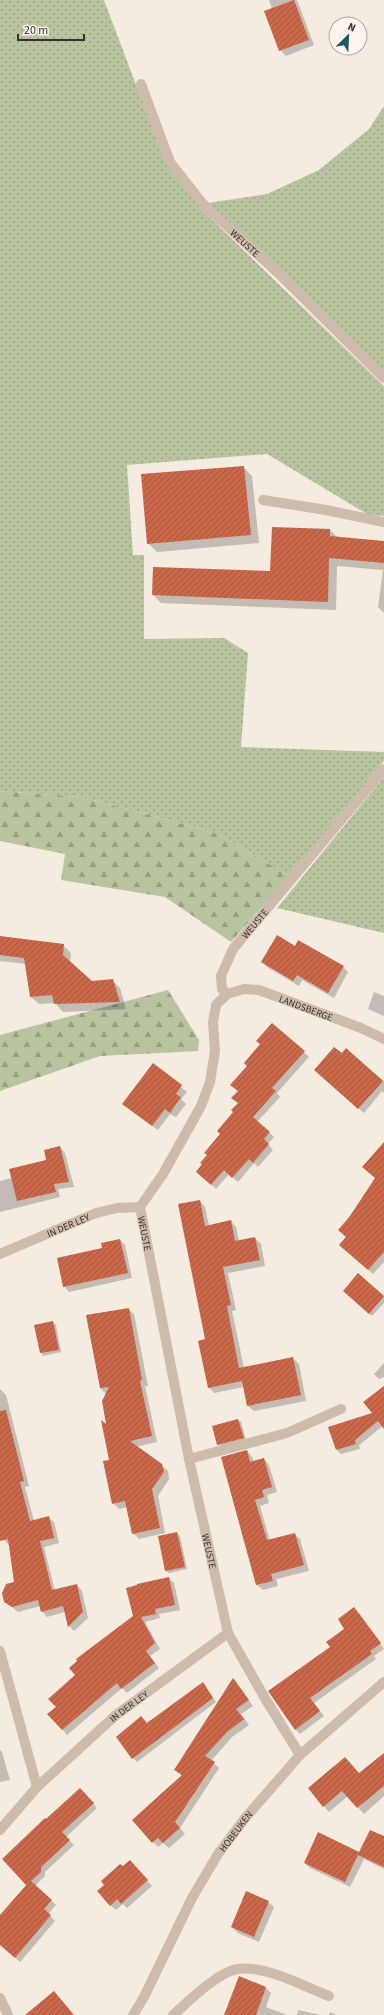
<svg xmlns="http://www.w3.org/2000/svg" width="384" height="2015" viewBox="0 0 384 2015" font-family="'Source Sans 3',sans-serif">
	<style>
		.green { fill: url(#green-dots) }
		.forest { fill: url(#forest-firs) }
		.shadow { fill: #0003 }
		.building { fill: url(#building-hatch) }
		.lines { fill: none; stroke-linecap: round; stroke-linejoin: round }
		.lane { stroke: #cdbbac; stroke-width: 10 }
		.street { stroke: #cdbbac; stroke-width: 10 }
		.labels { text-anchor: middle; stroke-width: 4; stroke-linejoin: round; paint-order: stroke }
		.street-label { font-size: 10px; fill: #3b302b; stroke: #fbf5ee }
	</style>
	<defs>
		<pattern id="green-dots" width="8" height="8" patternUnits="userSpaceOnUse"><rect width="8" height="8" fill="#b8c4a0"/><path d="M2 2h.1M6 6h.1" fill="none" stroke="#97a083" stroke-width="1.8" stroke-linecap="round"/></pattern>
		<pattern id="forest-firs" width="22" height="20" patternUnits="userSpaceOnUse"><rect width="22" height="20" fill="#b8c4a0"/><path d="M5 1l3.5 6h-7zM16 11l3.5 6h-7z" fill="#97a083"/></pattern>
		<pattern id="building-hatch" width="6" height="6" patternUnits="userSpaceOnUse"><rect width="6" height="6" fill="#c8694b"/><path d="M-1 1l2-2M0 6l6-6M5 7l2-2" fill="none" stroke="#a4573f"/></pattern>
	</defs>
	<rect width="100%" height="100%" fill="#f4ebe1"/>
	<path class="green" d="M0 0H104L164 159 201 209 384 386V516L367 514 267 454 127 465 133 555H144V639L224 638 248 653 241 747 384 752V761L289 876 217 833 82 797 0 791Z
		M384 106V373L208 203 267 194 319 170 369 129Z
		M384 777V933L277 908Z"/>
	<path class="forest" d="M0 791 82 797 217 833 289 876 231 942 165 897 61 880 65 854 0 841Z
		M168 990 199 1040 198 1051 100 1056 0 1091V1035Z"/>
	<path class="shadow" d="M269 0H297L314 45 286 56 280 50 272 9Z
		M243 467 252 476 259 543 157 552 148 543Z
		M330 530 338 538 384 542V613L378 607 383 570 337 566 336 610 161 603 153 595 271 572Z
		M0 937 63 945 71 953 70 963 91 982 112 980 120 988 126 1009 63 1012 55 1003 39 1004 31 997 26 964 0 961Z
		M295 947 343 967 348 972 334 998 302 980 299 986 267 967 262 962Z
		M374 992 384 996V1016L368 1009Z
		M273 1024 309 1057 277 1093 280 1097 257 1122 274 1137 268 1144 273 1150 258 1167 254 1163 238 1182 229 1174 216 1189 202 1176 203 1165 234 1112 239 1103V1091L248 1066Z
		M346 1049 384 1081V1093L382 1091 364 1113 320 1074Z
		M153 1065 187 1092 181 1099 186 1104 176 1117 170 1114 158 1130 129 1109Z
		M384 1146V1262L373 1274 345 1250 351 1216 376 1178Z
		M60 1147 65 1153 74 1187 58 1189 60 1197 0 1212V1181L12 1178 47 1161Z
		M200 1201 205 1207 209 1226 231 1221 236 1227 239 1241 255 1238 261 1244 265 1266 228 1273 236 1310 232 1311 244 1368 293 1358 299 1364 306 1401 254 1411 248 1406 244 1387 214 1393 209 1387Z
		M120 1240 125 1245 132 1278 69 1292 64 1286 103 1249Z
		M358 1274 384 1297V1303L372 1316 346 1293Z
		M128 1309 134 1314 148 1386H145L157 1442 136 1447 161 1465 168 1471 169 1479 158 1496 165 1533 139 1539 133 1533 128 1507 119 1509 113 1503 106 1394 100 1388Z
		M53 1322 56 1325 61 1352 43 1356 41 1353 35 1326Z
		M384 1363V1377L379 1379 374 1374Z
		M384 1388V1427L383 1426 359 1445 360 1449 341 1454 337 1450 374 1414Z
		M0 1389 6 1395 29 1486 25 1487 34 1521 48 1517 54 1522 59 1543 44 1547 55 1591 77 1585 82 1591 88 1618 74 1631 69 1626 65 1612 47 1617 42 1611 40 1606 18 1612 5 1601 15 1583 9 1545 4 1540 0 1526Z
		M238 1420 241 1422 246 1440 221 1447 218 1444Z
		M247 1451 252 1457 254 1462 264 1459 269 1465 277 1492 267 1495 269 1503 260 1506 270 1541 294 1534 300 1539 309 1571 276 1579 278 1586 263 1590 257 1585Z
		M177 1533 180 1536 187 1569 169 1573 166 1571Z
		M169 1578 174 1583 180 1610 159 1614 160 1618 145 1622 160 1649 150 1656 159 1668 127 1693 122 1688 67 1735 49 1714 57 1707 77 1675Z
		M359 1613 384 1649 374 1656 376 1659 314 1703 324 1716 300 1734 295 1729 332 1647Z
		M234 1679 253 1706 241 1714 249 1725 232 1737 211 1761 219 1768 180 1828 185 1834 169 1848 163 1843 158 1847 133 1820 182 1776 176 1770Z
		M203 1683 216 1702 137 1762 133 1758 147 1723Z
		M0 1750 2 1752 10 1780 0 1782Z
		M384 1754V1796L364 1814 348 1796 329 1812 324 1806Z
		M85 1794 97 1808 66 1837 74 1845 45 1872V1876L35 1886 56 1905 48 1914 55 1921 20 1962 0 1944V1917L28 1885 3 1859 46 1820Z
		M384 1837V1869L364 1859 350 1887 310 1868 305 1863 360 1853Z
		M135 1867 152 1886 127 1908 123 1904 116 1910 110 1905 123 1868Z
		M268 1902 274 1907 259 1942 238 1933 232 1927Z
		M240 1978 266 1988 271 1993 266 2007 287 2015H225Z
		M298 2010 321 2015H297Z
		M330 2012 337 2015H329Z"/>
	<path class="building" d="M294 0 309 40 279 51 264 11Z
		M244 466 251 535 147 544 141 474Z
		M272 527 330 529V536L384 541V563L329 558 328 602 152 595 153 567 270 571Z
		M277 935 295 946 298 940 344 966 328 993 297 975 293 981 261 962Z
		M0 936 64 944 63 955 92 981 113 979 120 1002 54 1004 52 995 30 997 24 958 0 955Z
		M272 1023 305 1051 272 1088 276 1091 253 1117 270 1132 264 1139 269 1144 253 1163 249 1159 232 1178 224 1170 211 1185 196 1172 202 1164 200 1163 207 1155 204 1153 220 1134 217 1131 233 1112 231 1110 238 1103 231 1098 238 1091 230 1085 247 1066 244 1063 260 1044 256 1041Z
		M334 1047 342 1053 346 1048 383 1081 358 1109 314 1070Z
		M153 1063 182 1085 176 1094 181 1097 170 1113 165 1109 152 1126 122 1104Z
		M384 1142V1252L368 1270 339 1245 346 1237 338 1230 350 1216 375 1178 362 1167Z
		M60 1146 69 1182 54 1184 56 1192 17 1201 9 1169 46 1160 44 1150Z
		M200 1200 205 1226 231 1220 235 1241 255 1237 260 1260 223 1267 231 1305 227 1306 239 1368 293 1357 301 1395 247 1406 242 1381 208 1388 198 1341 205 1339 178 1204Z
		M120 1239 128 1273 63 1287 57 1258 102 1248 101 1243Z
		M358 1273 384 1296 369 1314 343 1291Z
		M129 1308 142 1380 140 1381 152 1436 130 1441 162 1464 164 1472 152 1489 160 1528 132 1534 125 1501 112 1504 103 1461 109 1460 101 1420 106 1424 102 1401 109 1387 100 1388 86 1315Z
		M53 1321 59 1350 40 1353 34 1325Z
		M384 1386V1429L378 1421 355 1440 356 1444 336 1450 328 1427 372 1413 363 1402Z
		M6 1410 24 1481 20 1482 30 1521 49 1516 54 1538 40 1541 52 1590 77 1584 83 1612 68 1627 63 1606 41 1612 38 1600 12 1607 4 1602 2 1593 6 1584 14 1582 8 1539 0 1541V1411Z
		M238 1419 244 1438 217 1445 212 1426Z
		M247 1450 250 1462 264 1458 272 1487 262 1490 264 1497 255 1500 267 1540 295 1533 304 1565 271 1574 273 1581 256 1585 221 1457Z
		M177 1532 185 1567 165 1571 158 1536Z
		M169 1577 175 1605 155 1609 156 1614 141 1617 155 1643 146 1651 155 1663 121 1689 117 1683 62 1730 47 1714 56 1707 48 1699 75 1675 69 1668 77 1661 76 1659 133 1616 126 1588 137 1585V1584Z
		M354 1607 381 1643 370 1651 372 1654 310 1698 320 1711 295 1730 268 1691 330 1647 326 1642 344 1629 338 1619Z
		M233 1678 249 1700 236 1709 244 1719 227 1732 205 1756 215 1762 175 1822 180 1828 163 1843 158 1838 152 1843 132 1820 182 1775 174 1770Z
		M203 1682 213 1698 132 1759 116 1737 141 1716 147 1723Z
		M384 1753V1786L357 1808 342 1791 323 1807 308 1788 345 1757 359 1773Z
		M80 1788 94 1803 62 1832 70 1840 41 1867V1872L31 1881 52 1900 44 1909 51 1915 15 1958 0 1945V1915L28 1883 26 1885 2 1859 45 1818 46 1819Z
		M370 1830 384 1836V1867L358 1855 345 1882 304 1863 318 1832 359 1852Z
		M130 1860 148 1880 121 1904 117 1899 110 1906 97 1891 104 1885 101 1881 120 1864 123 1866Z
		M246 1891 269 1901 254 1937 231 1927Z
		M239 1976 266 1987 256 2015H224Z
		M54 1991 74 2015H25Z"/>
	<g class="lines">
		<path class="lane" d="M263 500 326 510 384 522
			M189 1459 287 1433 341 1409
			M173 2015C188 2002 219 1971 238 1969 265 1965 303 1986 329 1996"/>
		<g class="street">
			<path id="s1" d="M141 84 170 162 203 204 277 272 384 378"/>
			<path id="s2" d="M227 994 216 1005 213 1022 215 1051 210 1082 201 1106 163 1174 140 1207 189 1459 228 1633 266 1700 300 1755"/>
			<path id="s3" d="M227 994 222 989 221 976 233 949 384 769"/>
			<path id="s4" d="M227 994 244 989 259 990 361 1028 384 1039"/>
			<path id="s5" d="M0 1254 96 1213 117 1208 140 1207"/>
			<path d="M0 1651 37 1787"/>
			<path id="s6" d="M0 1830 37 1787 116 1715 228 1633"/>
			<path d="M0 1998 8 2015"/>
			<path id="s7" d="M133 2015 144 1997 192 1898 218 1854 246 1817 300 1755 384 1682"/>
		</g>
	</g>
	<g class="labels">
		<g class="street-label">
			<text dy="4" stroke="none"><textPath href="#s1" startOffset="194">WEUSTE</textPath></text>
			<text dy="4" stroke="none"><textPath href="#s3" startOffset="83">WEUSTE</textPath></text>
			<text dy="4" stroke="none"><textPath href="#s4" startOffset="83">LANDSBERGE</textPath></text>
			<text dy="4" stroke="none"><textPath href="#s5" startOffset="74">IN DER LEY</textPath></text>
			<text dy="4" stroke="none"><textPath href="#s2" startOffset="264">WEUSTE</textPath></text>
			<text dy="4" stroke="none"><textPath href="#s2" startOffset="588">WEUSTE</textPath></text>
			<text dy="4" stroke="none"><textPath href="#s6" startOffset="179">IN DER LEY</textPath></text>
			<text dy="4" stroke="none"><textPath href="#s7" startOffset="211">HOBEUKEN</textPath></text>
		</g>
	</g>
	<g transform="translate(348 36) rotate(24)"><circle r="19" fill="#fbf5ee" stroke="#aea6a0"/>
	<path d="M0-3L7 15L0 10L-7 15Z" fill="#1f5a5e"/>
	<text y="-6" font-size="11" font-weight="bold" text-anchor="middle" fill="#3b302b">N</text>
	</g>
	<path d="M18 34v6h66v-6" fill="none" stroke="#3b302b" stroke-width="2"/>
	<text x="24" y="34" font-size="12" fill="#3b302b" stroke="#fbf5ee" stroke-width="3" paint-order="stroke">20 m</text>
</svg>
